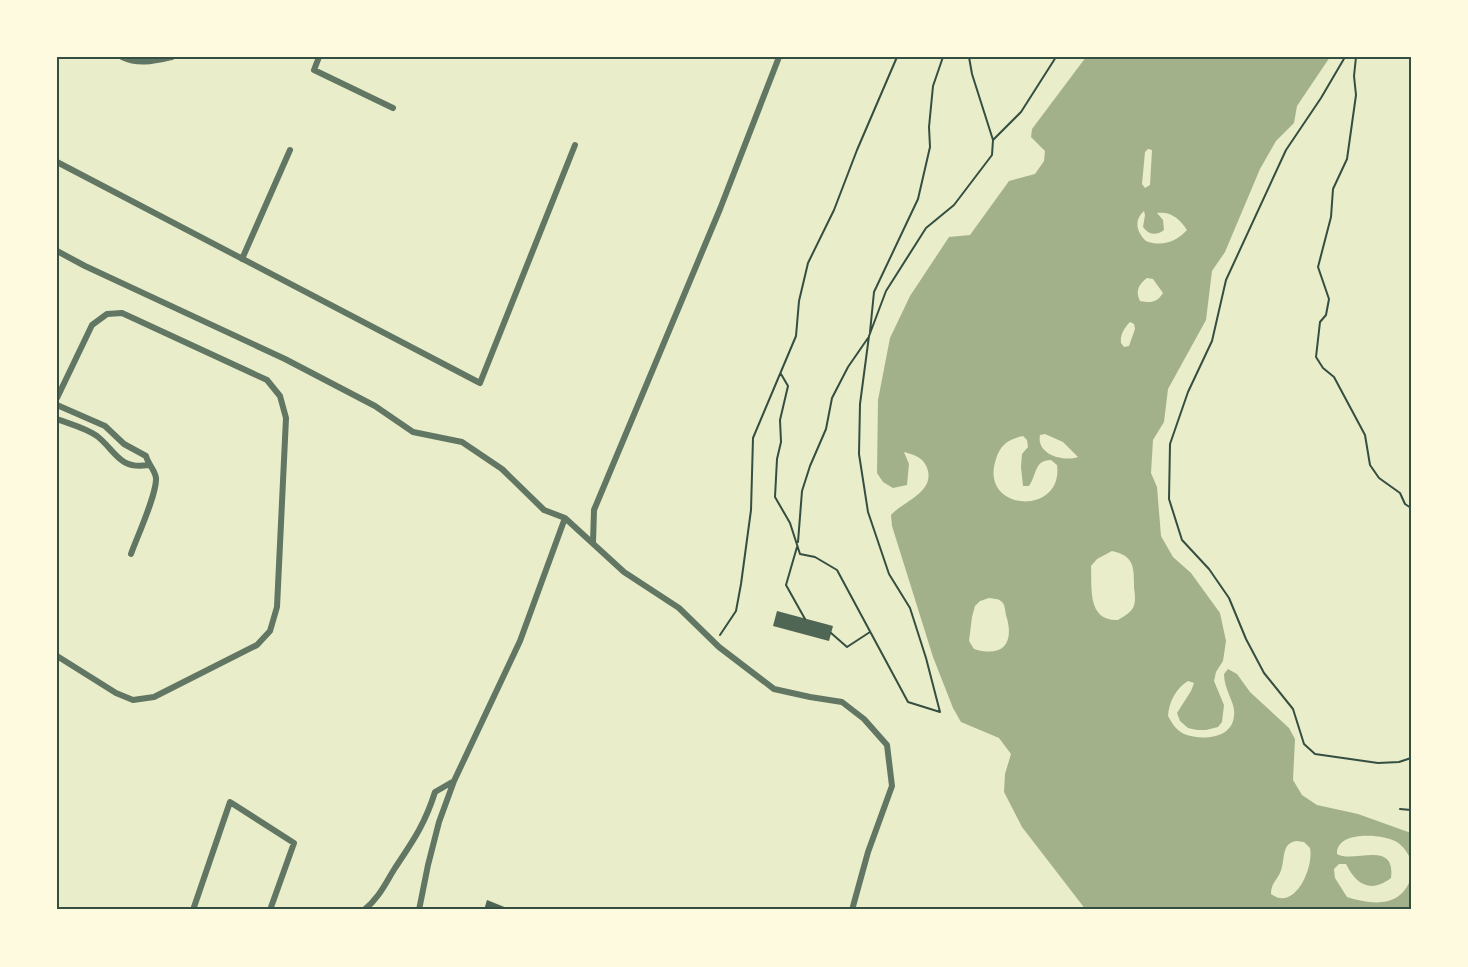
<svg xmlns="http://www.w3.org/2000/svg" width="1468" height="967" viewBox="0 0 1468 967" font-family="'PT Sans',sans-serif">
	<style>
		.water { fill: #a3b18a; fill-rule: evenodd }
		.building { fill: #4f6655 }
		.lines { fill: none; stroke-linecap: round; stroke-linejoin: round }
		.path { stroke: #344e41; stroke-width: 2 }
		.minor { stroke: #617663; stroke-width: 6 }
		.neatline { fill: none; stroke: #344e41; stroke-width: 2 }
	</style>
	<rect width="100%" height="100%" fill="#e9edc9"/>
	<path class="water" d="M1086 57H1330L1297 106 1294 123 1276 141 1260 169 1225 252 1212 271 1206 320 1168 389 1164 422 1153 440 1151 473 1157 487 1161 536 1173 557 1191 573 1220 613 1226 641 1223 661 1216 672 1214 681 1224 705 1222 722 1218 727 1206 730H1197L1188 728 1180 721 1177 713 1191 691 1194 683 1188 681C1176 688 1169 702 1168 716 1172 723 1176 730 1184 734 1202 741 1233 739 1234 715 1236 703 1224 691 1224 674L1228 669 1237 674 1250 692 1289 728 1295 739 1293 780 1302 795 1317 805 1358 814 1411 833V861C1408 853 1404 847 1397 842 1383 834 1336 830 1337 854 1353 864 1396 839 1391 878 1370 894 1356 884 1346 864H1339L1334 869 1335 878 1347 897C1372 905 1401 908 1411 878V910H1086L1022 827 1004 792 1005 774 1011 754 999 738 961 722 953 708 933 657 892 526 891 515C902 502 933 493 928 471 925 458 915 455 904 452L909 464 907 485 893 488 883 482 877 473 878 400 890 338 910 296 949 237 970 235 1009 181 1035 174 1044 161 1045 151 1031 137 1032 129ZM1148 149 1152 150 1150 185 1145 188 1142 184 1145 152ZM1144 211 1145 215 1143 227C1149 235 1156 236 1164 230L1163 220 1157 213C1171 211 1180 219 1187 230 1176 242 1162 247 1146 241 1137 232 1133 221 1144 211ZM1147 278 1153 279 1163 293C1157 303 1150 303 1140 301 1135 291 1139 284 1147 278ZM1130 322 1134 324 1135 329 1129 346 1124 347 1121 343C1120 335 1124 328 1130 322ZM1045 434 1063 442 1078 457C1064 462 1036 455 1040 435ZM1023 436 1027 440 1028 447 1022 454 1021 467 1023 486H1029C1037 475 1034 460 1051 460L1057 465C1064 517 978 512 996 459 1000 445 1009 439 1023 436ZM1112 551C1135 556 1134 568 1134 588 1135 594 1136 602 1133 608 1130 613 1123 617 1118 620 1087 621 1092 588 1091 566L1097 559ZM989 598C994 599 998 598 1002 602 1005 605 1005 610 1006 615 1015 643 1003 658 974 649L969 641 972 617 975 606 980 601ZM1296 841 1304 842 1310 848C1314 867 1295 912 1271 894 1271 884 1276 881 1280 873 1286 861 1280 844 1296 841Z"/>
	<path class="building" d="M777 611 833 626 829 641 773 626Z
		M487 900 512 910H484Z"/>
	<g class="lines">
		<path class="path" d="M969 57 972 74 993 140
			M1345 57 1321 98 1286 150 1226 280 1212 341 1188 392 1170 444 1169 499 1182 540 1209 569 1229 598 1246 639 1264 673 1293 709 1304 744 1315 754 1378 763 1399 762 1411 758
			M1356 57 1354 76 1356 95 1347 159 1333 189 1331 217 1318 267 1329 299 1326 315 1320 322 1316 357 1323 368 1334 377 1365 435 1370 465 1379 478 1400 493 1405 504 1411 508
			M870 332 874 292 918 199 930 147 929 127 933 86 943 57
			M781 374 788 386 780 420 781 442 777 459 775 497 790 523 800 554 815 557 837 570 908 702 940 712 926 658 910 608 889 574 868 512 859 454 860 404 869 336 886 291 926 228 954 205 992 155 993 140 1021 112 1056 57
			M798 542 802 491 810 466 826 429 832 398 848 367 868 338
			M797 547 786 585 805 619
			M831 633 847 647 870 632
			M720 635 736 611 741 584 751 510 753 438 796 336 799 301 808 263 834 210 857 150 897 57
			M1400 809 1411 810"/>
		<path class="minor" d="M122 57C139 65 154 61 172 57
			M319 57 314 70 393 108
			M57 162 480 383 575 145
			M57 251 85 266 285 359 375 406 413 432 462 442 502 469 544 510 565 518 624 572 679 608 719 647 774 689 810 697 842 702 864 719 887 745 892 786 868 852 852 910
			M242 259 290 150
			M57 398 92 325 107 314 122 313 267 380 280 396 286 418 277 607 270 631 257 645 154 697 133 700 116 693 57 656
			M57 405 105 426 124 444 146 456C148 464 155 470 156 478 157 494 137 537 131 554
			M57 419C70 424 86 428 97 436 115 450 119 470 148 465
			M593 543 594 510 720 209 779 57
			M193 910 230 802 294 843 270 910
			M364 910C379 898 385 884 395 868 413 841 425 824 435 792L454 781
			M419 910 428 865 439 822 454 781 520 641 565 518"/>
	</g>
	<rect width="1468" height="967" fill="none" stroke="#fefae0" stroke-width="117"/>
	<rect x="58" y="58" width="1352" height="850" class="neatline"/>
</svg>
